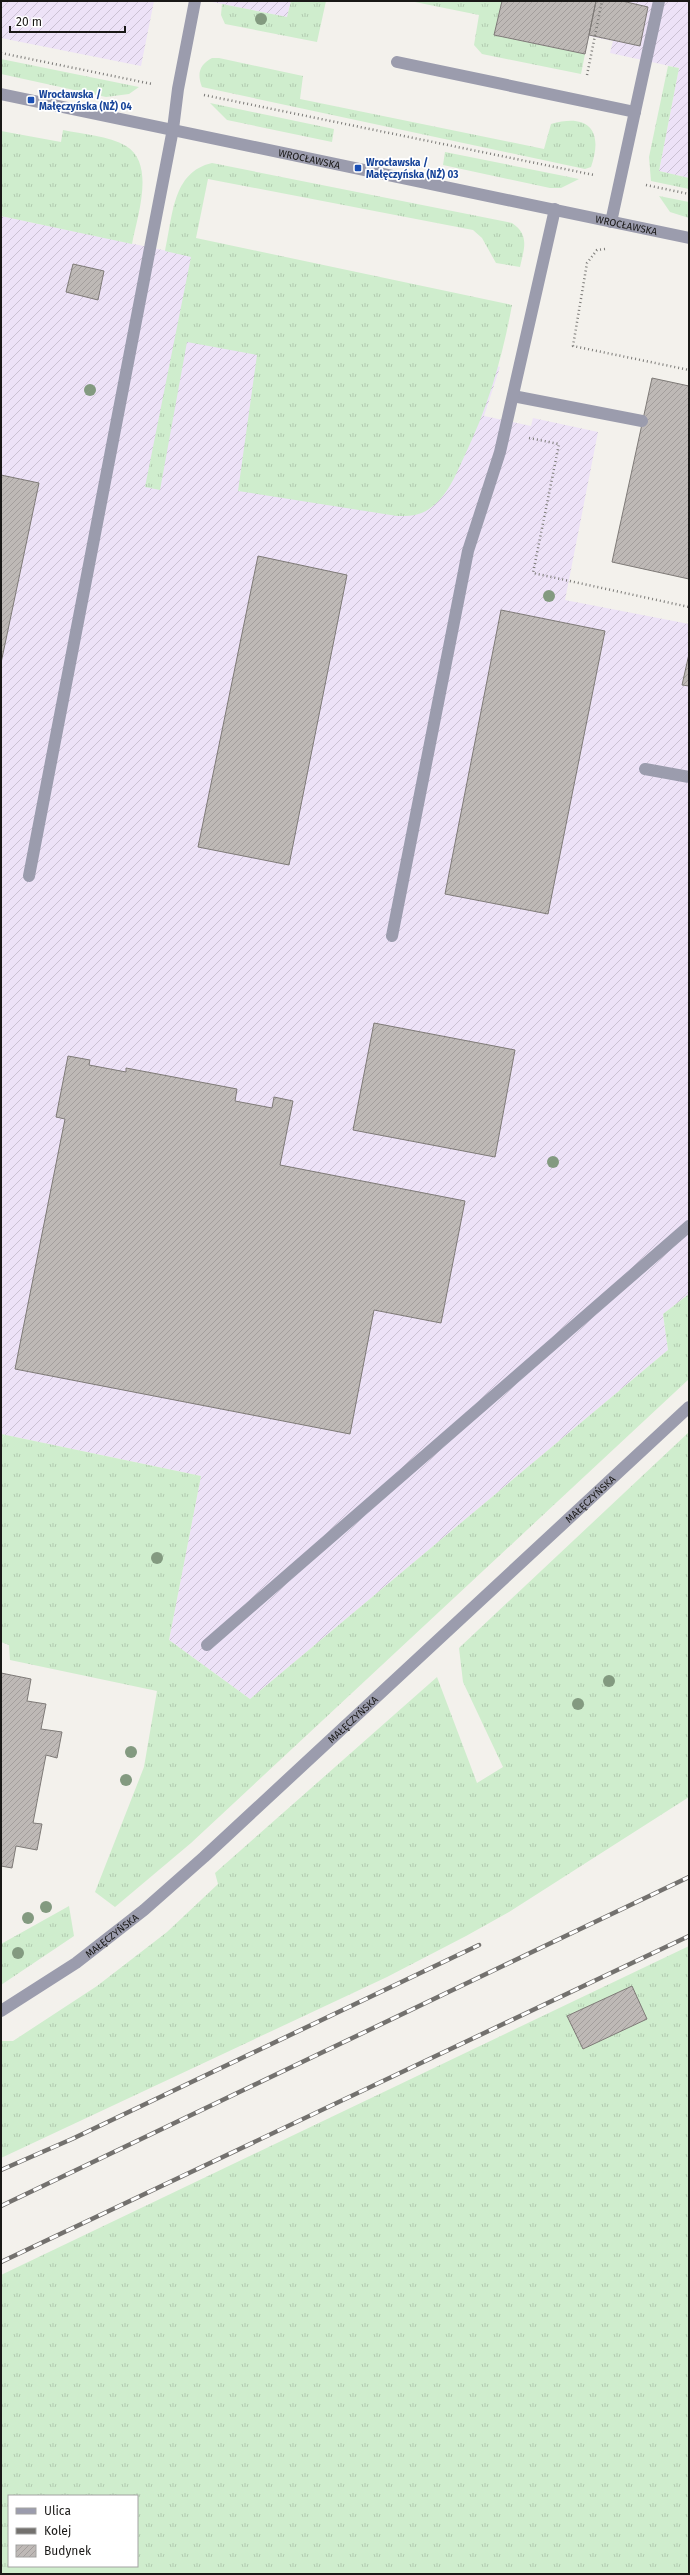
<svg xmlns="http://www.w3.org/2000/svg" width="690" height="2575" viewBox="0 0 690 2575" font-family="'Fira Sans',sans-serif">
	<style>
		.industrial { fill: url(#industrial-furrows) }
		.grass { fill: url(#grass-tufts); fill-rule: evenodd }
		.building { fill: url(#building-hatch); stroke: #7e7a77 }
		.lines { fill: none; stroke-linecap: round; stroke-linejoin: round }
		.path { stroke: #7b7a77; stroke-width: 2.5; stroke-dasharray: 1 3; stroke-linecap: butt }
		.minor { stroke: #9b9cad; stroke-width: 12 }
		.rail-casing { stroke: #73716e; stroke-width: 4.5 }
		.rail { stroke: #fff; stroke-width: 3; stroke-dasharray: 9; stroke-linecap: butt }
		.tree { fill: #839a80 }
		.transit-dot { fill: #1a4fb4; stroke: #fff; stroke-width: 1.5 }
		.labels { text-anchor: middle; stroke-width: 3.5; stroke-linejoin: round; paint-order: stroke }
		.transit-label { font-size: 10px; font-weight: bold; fill: #164399; stroke: #fff; text-anchor: start }
		.street-label { font-size: 10px; fill: #191816; stroke: #fff }
	</style>
	<defs>
		<pattern id="industrial-furrows" width="10" height="10" patternUnits="userSpaceOnUse"><rect width="10" height="10" fill="#ede2f7"/><path d="M-1 1l2-2M0 10L10 0M9 11l2-2" fill="none" stroke="#cbc1d3"/></pattern>
		<pattern id="grass-tufts" width="24" height="20" patternUnits="userSpaceOnUse"><rect width="24" height="20" fill="#cfedcd"/><path d="M3 7l-1-3M5 7V3M7 7l1-3M15 17l-1-3M17 17v-4M19 17l1-3" fill="none" stroke="#b1caaf"/></pattern>
		<pattern id="building-hatch" width="6" height="6" patternUnits="userSpaceOnUse"><rect width="6" height="6" fill="#beb9b6"/><path d="M-1 1l2-2M0 6l6-6M5 7l2-2" fill="none" stroke="#a39e9c"/></pattern>
	</defs>
	<rect width="100%" height="100%" fill="#f3f1ec"/>
	<path class="industrial" d="M1 1H154L141 66 1 38Z
		M207 1H291L287 17Z
		M502 1H689V178L659 171 679 68 610 53 613 41 589 36 585 54 494 35Z
		M1 216 191 256 500 367 484 416 531 426 533 418 598 432 565 600 689 624V654L682 685 689 686V1294L663 1314 668 1350 250 1699 169 1640 201 1476 1 1434Z"/>
	<path class="grass" d="M291 1H326L317 42 225 24 221 15 222 4 287 17Z
		M410 1H502L494 35 585 54 581 74 482 54 474 45 479 15Z
		M212 58H219L303 76 300 99 544 149 551 124C588 113 604 130 591 167L585 169 202 87C197 74 199 65 212 58Z
		M1 59 139 87 129 94 106 97 1 74Z
		M668 66 679 68 659 171 689 178V189L651 181 649 157Z
		M210 103 334 129 332 142 227 120Z
		M63 130C82 134 109 136 126 146 156 164 137 217 132 244L1 216V131L61 142Z
		M445 152 579 179 561 188H550L443 165Z
		M212 163 512 223C530 235 524 249 520 267L496 263 482 238 473 230 208 179 196 238 512 305C502 359 488 407 464 457 455 476 448 496 429 509 420 516 407 516 397 516L238 491 257 355 187 342 160 490 145 487 191 257 165 251C173 216 172 172 212 163Z
		M659 196 689 202V218L670 212Z
		M689 1294V1379L191 1843 115 1907 95 1892 144 1767 157 1691 10 1660 9 1645 1 1642V1434L201 1476 169 1640 250 1699 668 1350 663 1314Z
		M689 1432V1797L509 1912 466 1936 387 1977 1 2158V2041H13L97 1986 167 1932 218 1884 215 1873 437 1677 477 1783 503 1767 463 1682 459 1648Z
		M69 1906 74 1936 1 1985V1944Z
		M689 1946V2574H1V2275ZM9 2496H137V2566H9Z"/>
	<path class="building" d="M502 1H596L585 54 494 35Z
		M596 1H622L648 7 640 46 589 35Z
		M73 264 104 271 98 300 66 292Z
		M652 378 689 386V579L612 562Z
		M1 475 39 483 1 663Z
		M258 556 347 575 289 865 198 847Z
		M501 610 605 631 548 914 445 894Z
		M689 654V686L682 685Z
		M374 1023 515 1050 495 1157 353 1130Z
		M68 1056 90 1060 89 1065 126 1072V1068L237 1089 235 1101 272 1108 274 1097 293 1101 280 1165 465 1201 441 1323 374 1310 350 1434 15 1369 65 1119 56 1117Z
		M1 1673 31 1679 27 1701 46 1704 41 1729 62 1732 57 1758 46 1755 33 1823 42 1824 37 1850 16 1846 12 1868 1 1866Z
		M632 1986 647 2019 583 2049 567 2016Z"/>
	<g class="lines">
		<path class="path" d="M1 53 152 84
			M587 75 602 1
			M204 95 594 175
			M646 185 689 194
			M605 249 597 250 587 263 573 346 689 370
			M529 438 559 444 533 573 689 607"/>
		<g class="minor">
			<path d="M397 62 635 112"/>
			<path id="s1" d="M1 94 689 238"/>
			<path d="M611 222 659 1"/>
			<path d="M513 396 642 421"/>
			<path d="M645 769 689 777"/>
			<path d="M29 876 173 129 178 89 195 1"/>
			<path d="M392 936 468 551 500 452 555 209"/>
			<path d="M207 1645 689 1226"/>
			<path id="s2" d="M1 2011 76 1963 144 1910 204 1857 689 1407"/>
		</g>
		<defs>
			<path id="rail" d="M1 2170 72 2139 479 1945
				M1 2206 689 1877
				M1 2262 689 1936"/>
		</defs>
		<use href="#rail" class="rail-casing"/>
		<use href="#rail" class="rail"/>
	</g>
	<g class="tree">
		<circle cx="261" cy="19" r="6"/>
		<circle cx="90" cy="390" r="6"/>
		<circle cx="549" cy="596" r="6"/>
		<circle cx="553" cy="1162" r="6"/>
		<circle cx="157" cy="1558" r="6"/>
		<circle cx="609" cy="1681" r="6"/>
		<circle cx="578" cy="1704" r="6"/>
		<circle cx="131" cy="1752" r="6"/>
		<circle cx="126" cy="1780" r="6"/>
		<circle cx="46" cy="1907" r="6"/>
		<circle cx="28" cy="1918" r="6"/>
		<circle cx="18" cy="1953" r="6"/>
	</g>
	<g class="transit-dot">
		<rect x="27" y="96" width="8" height="8" rx="2"/>
		<rect x="354" y="164" width="8" height="8" rx="2"/>
	</g>
	<g class="labels">
		<g class="transit-label">
			<text x="39" y="98">Wrocławska /<tspan x="39" dy="12">Małęczyńska (NŻ) 04</tspan></text>
			<text x="366" y="166">Wrocławska /<tspan x="366" dy="12">Małęczyńska (NŻ) 03</tspan></text>
		</g>
		<g class="street-label">
			<text dy="4" stroke="none"><textPath href="#s1" startOffset="315">WROCŁAWSKA</textPath></text>
			<text dy="4" stroke="none"><textPath href="#s1" startOffset="639">WROCŁAWSKA</textPath></text>
			<text dy="4" stroke="none"><textPath href="#s2" startOffset="782">MAŁĘCZYŃSKA</textPath></text>
			<text dy="4" stroke="none"><textPath href="#s2" startOffset="458">MAŁĘCZYŃSKA</textPath></text>
			<text dy="4" stroke="none"><textPath href="#s2" startOffset="134">MAŁĘCZYŃSKA</textPath></text>
		</g>
	</g>
	<rect width="690" height="2575" fill="none" stroke="#191816" stroke-width="4"/>
	<rect x="8" y="2495" width="130" height="72" fill="#ffffff" stroke="#a3a3a2"/>
	<rect x="16" y="2508" width="20" height="6" fill="#9b9cad" stroke="#a3a3a2"/>
	<text x="44" y="2515" font-size="12" fill="#191816">Ulica</text>
	<rect x="16" y="2528" width="20" height="6" fill="#73716e" stroke="#a3a3a2"/>
	<text x="44" y="2535" font-size="12" fill="#191816">Kolej</text>
	<rect x="16" y="2545" width="20" height="12" fill="url(#building-hatch)" stroke="#a3a3a2"/>
	<text x="44" y="2555" font-size="12" fill="#191816">Budynek</text>
	<path d="M10 26v6h115v-6" fill="none" stroke="#191816" stroke-width="2"/>
	<text x="16" y="26" font-size="12" fill="#191816" stroke="#ffffff" stroke-width="3" paint-order="stroke">20 m</text>
</svg>
